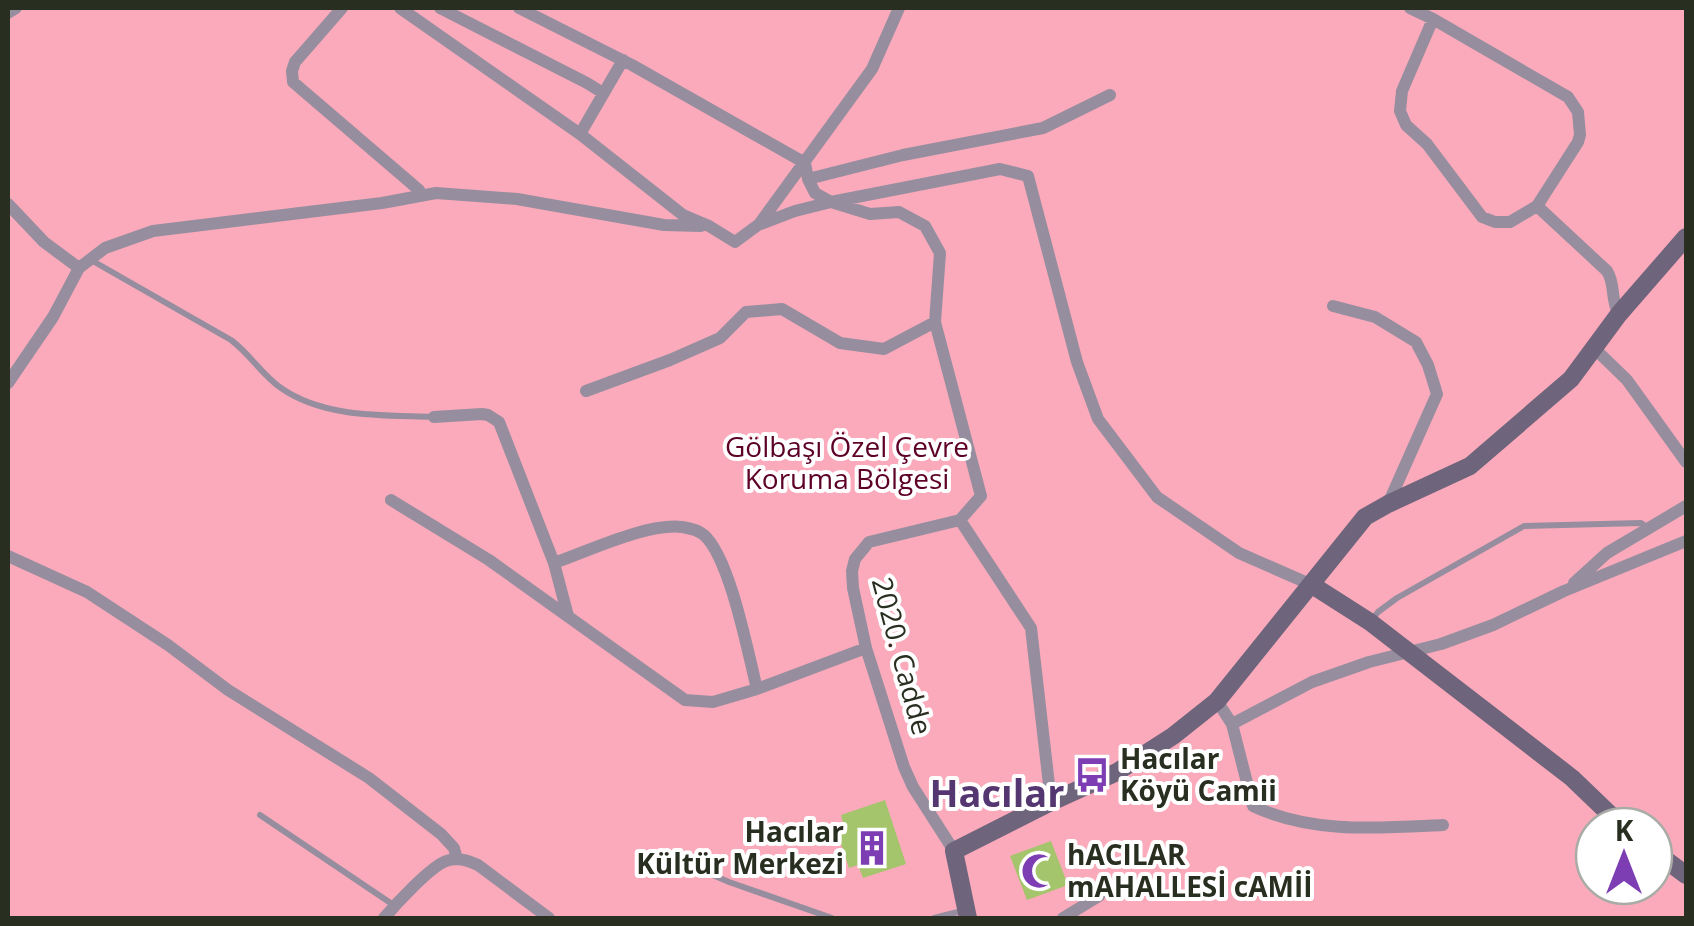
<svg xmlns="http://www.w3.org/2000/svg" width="1694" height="926" viewBox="0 0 1694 926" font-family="'Open Sans',sans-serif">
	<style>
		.green { fill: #fbaabb; fill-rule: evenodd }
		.building { fill: #a4c56b }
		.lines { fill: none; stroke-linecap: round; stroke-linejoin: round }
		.lane { stroke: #968e9e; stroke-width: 6 }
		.street { stroke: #968e9e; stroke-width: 12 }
		.secondary { stroke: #6e647b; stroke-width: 18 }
		.labels { text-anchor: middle; stroke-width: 8; stroke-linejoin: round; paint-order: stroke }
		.park-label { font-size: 28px; fill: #5d0127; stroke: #fff }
		.street-label { font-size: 28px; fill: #292f20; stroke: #fff }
		.poi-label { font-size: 28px; font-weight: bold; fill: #292f20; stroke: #fff; text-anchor: start }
		.district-label { font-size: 38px; font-weight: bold; fill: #543671; stroke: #fff }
	</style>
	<rect width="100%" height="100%" fill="#dfefc7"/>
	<path class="green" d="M8 8H1686V918H8ZM1594 826H1654V886H1594Z"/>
	<path class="building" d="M885 800 906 864 863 878 858 865 849 868 837 832 845 830 841 815Z
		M1051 841 1068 885 1027 900 1010 856Z"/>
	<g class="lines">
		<path class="lane" d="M91 260 231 340C250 354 262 375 281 388 324 418 383 415 432 417
			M1371 621 1378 612 1397 598 1524 526 1641 523 1649 529
			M260 815 395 906
			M685 863 729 882 832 918
			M934 918 962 911"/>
		<path class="street" d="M342 8 295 62 292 71 293 82 419 190 420 196
			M400 8 580 134 683 215 709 226 735 242 758 225 795 211 831 202 1000 169 1028 176 1077 362 1098 419 1157 497 1239 553 1312 585
			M440 8 587 83 603 93
			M519 8 632 65 805 163 808 179 815 193 831 202 870 214 899 212 925 226 940 253 935 322 981 496 960 520 869 542 855 559 852 571 853 588 866 648 904 767 913 787 954 851
			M1410 8 1433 19 1568 97 1578 112 1580 135 1578 142 1537 206 1510 222H1495L1482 217 1427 144 1406 125 1400 111 1402 91 1433 19
			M8 13 16 8
			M580 134 623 60
			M808 179 903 155 1043 128 1110 95
			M8 204 44 242 79 268
			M1537 206 1607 271C1616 285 1610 300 1619 314
			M760 223 872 69 899 8
			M1333 306 1375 317 1416 342 1428 365 1437 394 1388 504
			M1594 348 1627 380 1686 462
			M8 383 53 317 79 268 105 248 153 231 382 203 436 193 517 199 664 225 701 226
			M586 391 670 360 720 338 746 312 782 309 840 343 884 349 935 322
			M434 417 482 414 488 415 499 422 554 563 568 616
			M391 500 489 560 685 700 713 702 757 689 866 648
			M960 520 1031 628 1051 802
			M8 556 87 592 168 645 228 690 369 778 441 834 454 848 457 859
			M554 563C589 551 646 523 682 527 689 528 698 530 704 535 730 558 748 653 757 689
			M1574 583 1607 553 1686 506
			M1217 701 1232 724 1253 806C1312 834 1379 828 1443 825
			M1232 724 1312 682 1369 662 1441 644 1493 625 1564 591 1686 541
			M384 918C396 904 430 867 446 861 457 857 467 860 478 865L549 918
			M1063 918 1099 896"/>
		<path class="secondary" d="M1312 585 1370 622 1572 778 1622 826
			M1654 851 1686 875
			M968 918 954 851 1051 802 1117 772 1173 736 1217 701 1365 517 1388 504 1470 466 1571 379 1619 314 1686 237"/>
	</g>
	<defs>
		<symbol id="bus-bare" viewBox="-9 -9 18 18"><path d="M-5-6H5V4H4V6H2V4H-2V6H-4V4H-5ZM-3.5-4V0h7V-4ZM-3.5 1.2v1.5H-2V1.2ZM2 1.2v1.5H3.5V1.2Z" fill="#7d3eb3" stroke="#fff" stroke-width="2.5" paint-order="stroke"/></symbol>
		<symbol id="building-bare" viewBox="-9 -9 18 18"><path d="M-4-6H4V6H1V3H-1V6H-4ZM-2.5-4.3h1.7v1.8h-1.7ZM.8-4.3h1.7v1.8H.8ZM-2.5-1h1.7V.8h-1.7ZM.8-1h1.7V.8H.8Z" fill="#7d3eb3" stroke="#fff" stroke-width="2.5" paint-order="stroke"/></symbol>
		<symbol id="mosque-bare" viewBox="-9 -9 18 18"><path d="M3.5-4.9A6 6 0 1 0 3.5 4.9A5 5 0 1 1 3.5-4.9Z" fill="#7d3eb3" stroke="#fff" stroke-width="2.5" paint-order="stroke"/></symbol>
	</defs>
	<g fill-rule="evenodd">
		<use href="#bus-bare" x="1067" y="750" width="50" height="50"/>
		<use href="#building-bare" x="847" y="823" width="50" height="50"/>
		<use href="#mosque-bare" x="1014" y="846" width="50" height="50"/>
	</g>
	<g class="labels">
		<g class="park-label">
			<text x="847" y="457">Gölbaşı Özel Çevre<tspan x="847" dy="32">Koruma Bölgesi</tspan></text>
		</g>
		<g class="street-label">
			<text transform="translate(902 656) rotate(75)" y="10">2020. Cadde</text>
		</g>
		<g class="poi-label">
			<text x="1120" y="769">Hacılar<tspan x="1120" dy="32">Köyü Camii</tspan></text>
			<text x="844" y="842" text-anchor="end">Hacılar<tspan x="844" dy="32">Kültür Merkezi</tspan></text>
			<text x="1067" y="865">hACILAR<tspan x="1067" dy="32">mAHALLESİ cAMİİ</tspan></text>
		</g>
		<g class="district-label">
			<text x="997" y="807">Hacılar</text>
		</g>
	</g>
	<rect width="1694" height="926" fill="none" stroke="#292f20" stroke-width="20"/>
	<g transform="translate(1624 856)"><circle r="48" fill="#ffffff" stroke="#a9aca6" stroke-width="2.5"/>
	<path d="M0-8L18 38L0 25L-18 38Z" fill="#7d3eb3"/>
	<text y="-15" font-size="28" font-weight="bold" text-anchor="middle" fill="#292f20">K</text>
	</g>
</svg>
